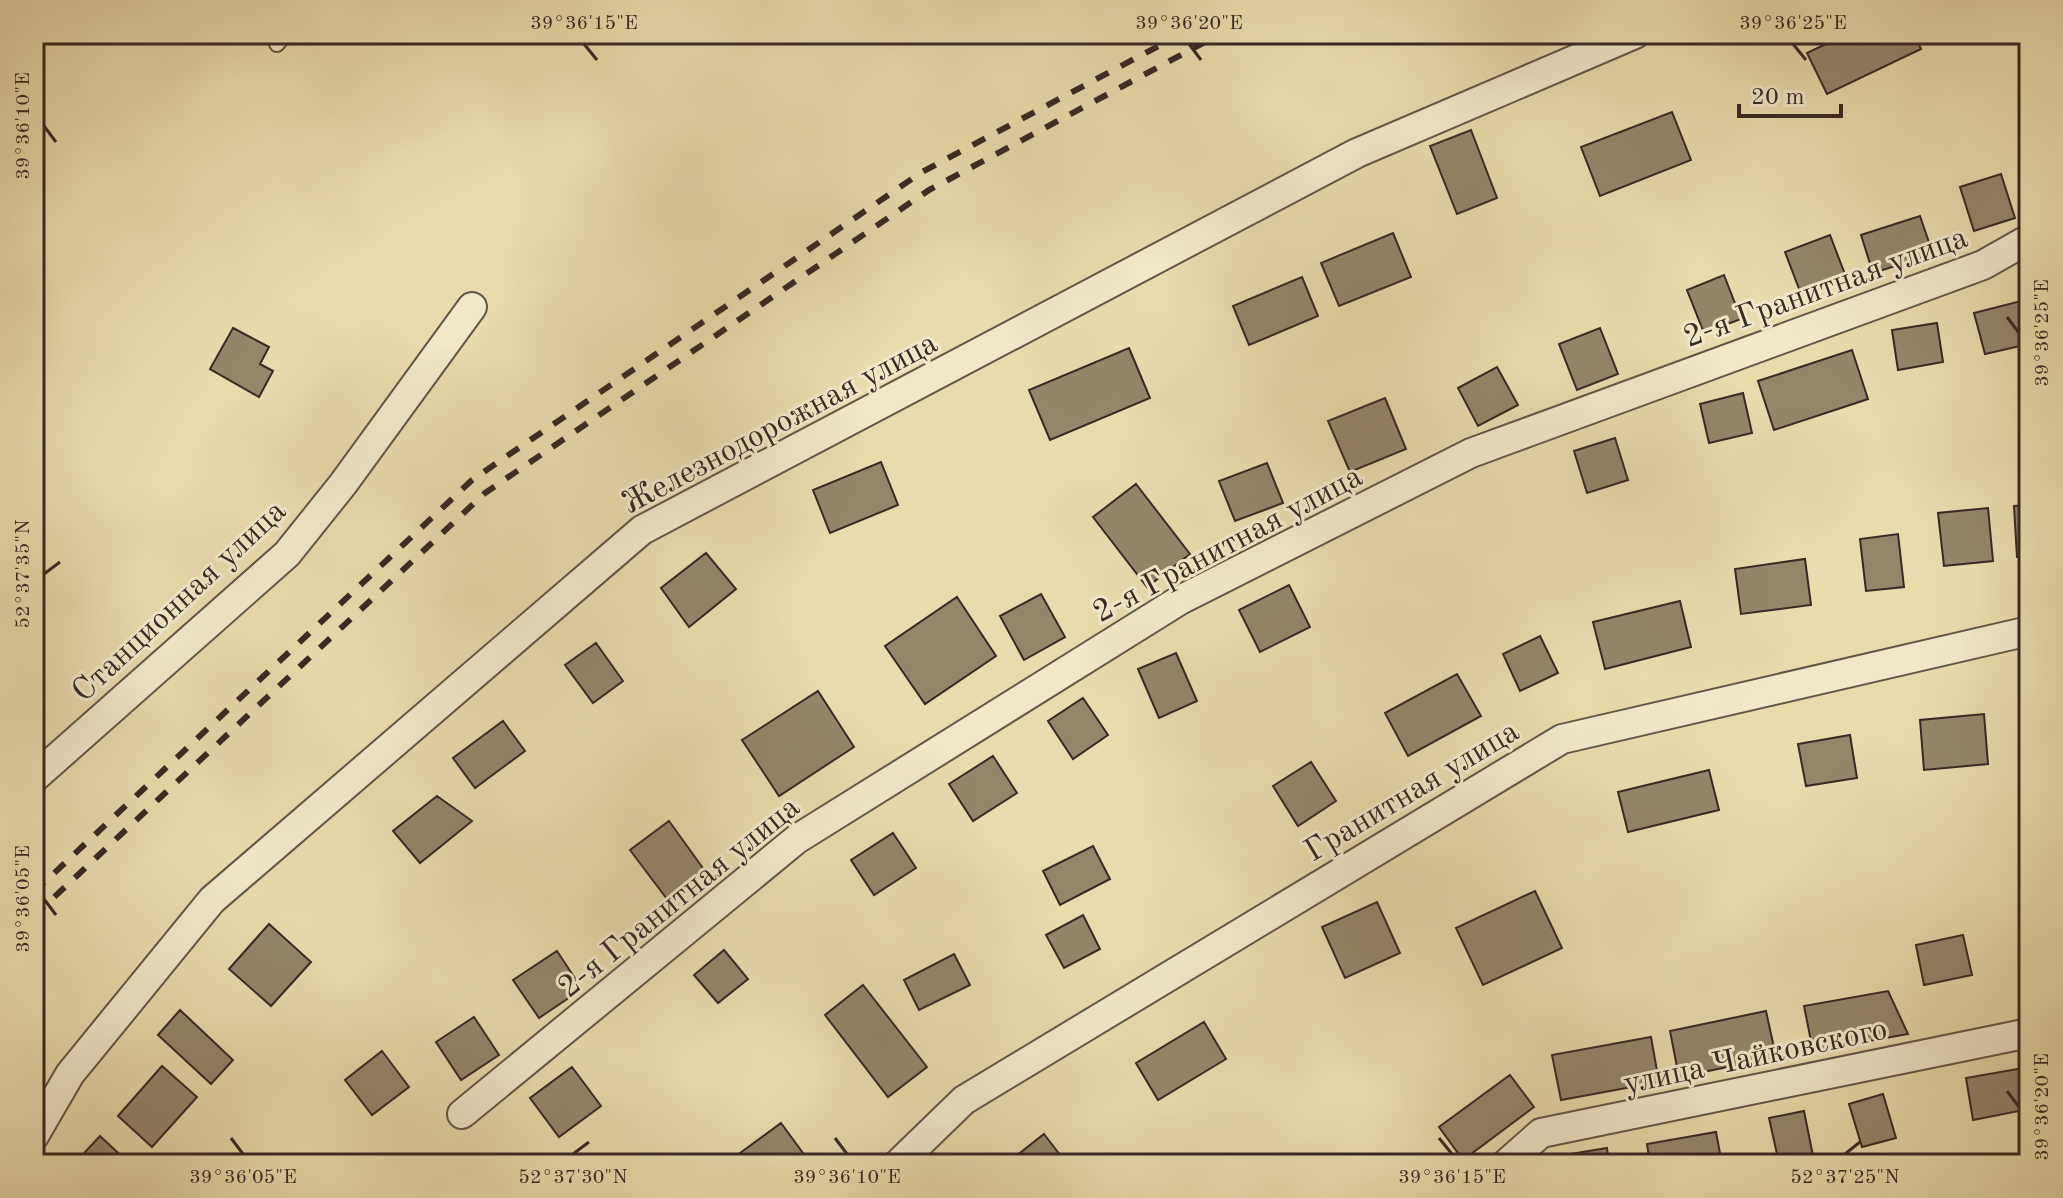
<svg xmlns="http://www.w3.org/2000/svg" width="2063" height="1198" viewBox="0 0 2063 1198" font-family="'Old Standard TT',serif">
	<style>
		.building { fill: #93866b; stroke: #372924; stroke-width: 2 }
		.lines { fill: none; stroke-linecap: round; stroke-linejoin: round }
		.service-casing { stroke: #635646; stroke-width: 18 }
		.minor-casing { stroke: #635646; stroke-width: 32 }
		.service { stroke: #f0e8c9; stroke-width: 14 }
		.minor { stroke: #f0e8c9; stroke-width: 28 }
		.rail { stroke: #372924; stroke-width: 6; stroke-dasharray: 14 14; stroke-linecap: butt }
		.ticks { fill: none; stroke: #372924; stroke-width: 3 }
		.labels { text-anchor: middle; stroke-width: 6; stroke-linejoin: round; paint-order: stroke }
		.street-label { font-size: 32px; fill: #372924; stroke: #f0e8c9 }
		.neatline { fill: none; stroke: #372924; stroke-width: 3 }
		.ticks-label { font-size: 20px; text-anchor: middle; fill: #372924 }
	</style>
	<rect width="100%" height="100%" fill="#e8dbac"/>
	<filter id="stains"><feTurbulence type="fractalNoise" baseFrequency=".0025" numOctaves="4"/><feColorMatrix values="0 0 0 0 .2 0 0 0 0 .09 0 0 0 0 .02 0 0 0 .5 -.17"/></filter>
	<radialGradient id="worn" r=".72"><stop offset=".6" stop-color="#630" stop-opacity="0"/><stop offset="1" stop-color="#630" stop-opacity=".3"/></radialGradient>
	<path class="building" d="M1847 34H1914L1921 49 1827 94 1807 53Z
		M1672 112 1691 160 1600 196 1581 147Z
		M1471 130 1497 198 1457 214 1430 146Z
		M2001 174 2015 218 1974 231 1960 187Z
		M1920 216 1933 254 1873 273 1861 235Z
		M1393 233 1411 277 1339 306 1321 263Z
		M1830 235 1846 277 1801 294 1785 252Z
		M1724 275 1741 319 1704 333 1687 290Z
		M1302 277 1318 316 1249 345 1233 306Z
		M2029 299V344L1985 354 1974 313Z
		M1937 323 1943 362 1898 370 1892 330Z
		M233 328 269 347 260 364 273 371 259 397 210 369Z
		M1600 328 1618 374 1577 390 1559 344Z
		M1129 348 1150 398 1050 440 1029 390Z
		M1852 350 1868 399 1774 430 1758 381Z
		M1497 367 1518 405 1478 426 1458 388Z
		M1743 393 1752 433 1709 443 1700 404Z
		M1385 398 1406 449 1350 472 1328 421Z
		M1615 438 1628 480 1587 493 1574 451Z
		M881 462 898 505 830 533 813 490Z
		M1267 463 1283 503 1235 521 1219 481Z
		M1136 484 1190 554 1147 587 1093 517Z
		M2029 505V556L2017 557 2014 506Z
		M1988 508 1993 561 1944 566 1938 513Z
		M1898 534 1904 587 1866 591 1860 539Z
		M706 553 736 589 689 627 661 588Z
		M1805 559 1811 605 1741 614 1735 569Z
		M1289 585 1310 627 1260 652 1239 610Z
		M1041 594 1065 637 1024 660 1000 616Z
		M957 597 996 656 925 704 885 646Z
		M1680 601 1691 647 1605 669 1593 622Z
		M1540 636 1558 673 1520 691 1503 654Z
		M596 643 623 681 593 703 565 665Z
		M1176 653 1197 701 1159 718 1138 669Z
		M1457 674 1481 716 1408 756 1385 713Z
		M818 691 854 747 779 796 742 740Z
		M1083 698 1108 735 1073 759 1048 721Z
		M1984 714 1988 764 1924 770 1920 720Z
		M503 721 525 751 475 788 453 758Z
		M1850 735 1857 778 1806 786 1798 744Z
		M993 756 1017 793 973 821 949 784Z
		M1311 762 1336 801 1298 826 1273 786Z
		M1709 770 1719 810 1628 832 1618 792Z
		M437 796 472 821 420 863 393 831Z
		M669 821 705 871 667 899 630 850Z
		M893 833 916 868 874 895 851 860Z
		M1093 846 1110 879 1060 905 1043 871Z
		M1535 891 1562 948 1483 985 1456 928Z
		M1377 902 1400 953 1345 978 1322 927Z
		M1083 915 1100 949 1064 968 1046 935Z
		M269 924 311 962 271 1006 229 969Z
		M1963 935 1972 975 1924 985 1916 945Z
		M724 950 748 979 718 1003 694 975Z
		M557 951 582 989 539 1018 513 980Z
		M954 954 970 985 919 1010 904 980Z
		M2029 968V1008L2022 969Z
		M863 985 927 1067 888 1097 825 1015Z
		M1888 991 1908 1034 1813 1051 1804 1006Z
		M180 1010 233 1060 211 1084 158 1035Z
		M1766 1011 1776 1057 1679 1077 1670 1031Z
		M474 1017 499 1055 461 1080 436 1042Z
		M1204 1022 1226 1059 1158 1100 1136 1063Z
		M1651 1037 1659 1082 1561 1100 1552 1055Z
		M382 1051 409 1087 372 1115 345 1080Z
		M162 1066 197 1097 152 1147 118 1116Z
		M572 1067 601 1106 559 1137 530 1098Z
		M2029 1067V1109L1973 1120 1966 1078Z
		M1510 1075 1534 1107 1463 1160 1439 1127Z
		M1883 1094 1896 1138 1862 1147 1849 1104Z
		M1804 1111 1813 1156 1779 1163 1769 1118Z
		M781 1123 811 1164H725Z
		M1716 1132 1722 1164H1650L1647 1144Z
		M1044 1134 1067 1164H1006Z
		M100 1136 130 1164H74Z
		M1607 1148 1609 1164H1547L1546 1158Z"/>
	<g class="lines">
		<defs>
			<path id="service" d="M277 44 285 34"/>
			<path id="minor" d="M34 778 287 554 343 484 472 307
				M462 1114 797 839 1180 600 1471 453 1983 265 2029 239
				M34 1136 70 1074 212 900 642 530 1357 153 1635 34
				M898 1164 964 1100 1562 739 2029 631
				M1506 1164 1541 1133 2029 1033"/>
		</defs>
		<use href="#service" class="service-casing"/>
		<use href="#minor" class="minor-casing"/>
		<use href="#service" class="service"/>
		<use href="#minor" class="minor"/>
		<path class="rail" d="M34 892 472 480 922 172 1181 34
			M34 916 485 493 929 190 1220 34"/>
	</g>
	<path class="ticks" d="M584 44 597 60M1189 44 1201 60M1793 44 1806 60M44 126 56 142M2007 317 2019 333M44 574 60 562M44 899 56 915M2007 1091 2019 1107M231 1138 243 1154M835 1138 847 1154M1439 1138 1452 1154M573 1154 589 1142M1845 1154 1860 1142"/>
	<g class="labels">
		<g class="street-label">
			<text transform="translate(1825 286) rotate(-20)" y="11">2-я Гранитная улица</text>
			<text transform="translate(779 422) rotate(-28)" y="11">Железнодорожная улица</text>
			<text transform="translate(1227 543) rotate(-28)" y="11">2-я Гранитная улица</text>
			<text transform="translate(178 600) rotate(-43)" y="11">Станционная улица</text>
			<text transform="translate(1411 790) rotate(-31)" y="11">Гранитная улица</text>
			<text transform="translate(678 896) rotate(-39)" y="11">2-я Гранитная улица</text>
			<text transform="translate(1755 1055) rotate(-12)" y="11">улица Чайковского</text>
		</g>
	</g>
	<rect width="2063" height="1198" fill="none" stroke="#e8dbac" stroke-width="88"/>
	<path d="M1739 104v12h102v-12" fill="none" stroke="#372924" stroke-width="4"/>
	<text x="1751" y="104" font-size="24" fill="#372924" stroke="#f0e8c9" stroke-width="6" paint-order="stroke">20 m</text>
	<rect x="44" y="44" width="1975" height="1110" class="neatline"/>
	<g class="ticks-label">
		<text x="584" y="29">39°36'15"E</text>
		<text x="1189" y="29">39°36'20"E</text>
		<text x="1793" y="29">39°36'25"E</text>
		<text transform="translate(22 126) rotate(-90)" y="7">39°36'10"E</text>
		<text transform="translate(2041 333) rotate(-90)" y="7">39°36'25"E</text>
		<text transform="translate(22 574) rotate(-90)" y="7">52°37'35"N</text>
		<text transform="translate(22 899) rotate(-90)" y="7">39°36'05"E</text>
		<text transform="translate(2041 1107) rotate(-90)" y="7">39°36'20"E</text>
		<text x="243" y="1183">39°36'05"E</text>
		<text x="573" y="1183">52°37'30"N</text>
		<text x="847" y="1183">39°36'10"E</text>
		<text x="1452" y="1183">39°36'15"E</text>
		<text x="1845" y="1183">52°37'25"N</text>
	</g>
	<rect width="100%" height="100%" filter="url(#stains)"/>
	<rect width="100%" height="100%" fill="url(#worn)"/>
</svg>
